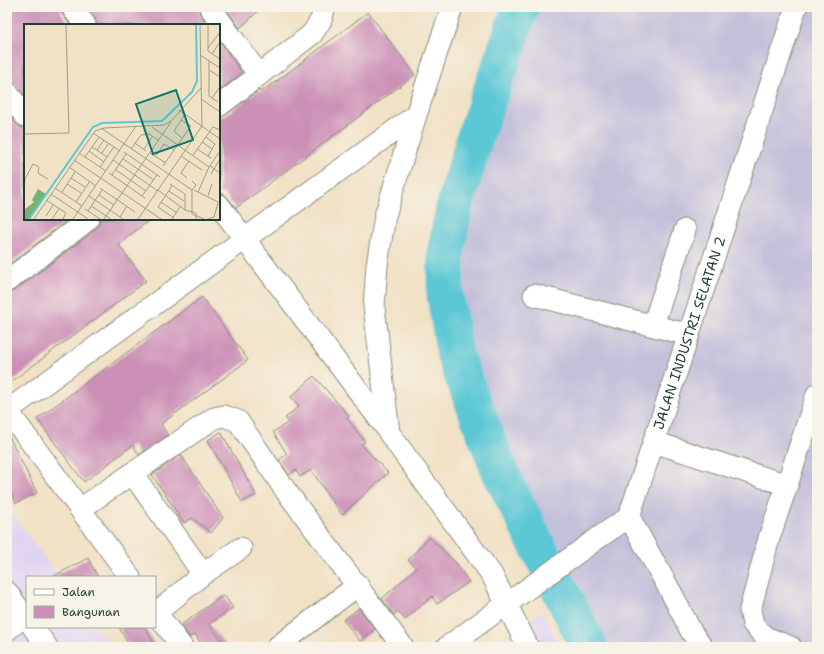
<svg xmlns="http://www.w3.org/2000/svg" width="824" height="654" viewBox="0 0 824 654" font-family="'Shantell Sans',sans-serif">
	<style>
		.built { fill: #e1d4f3 }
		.industrial { fill: #c5c0da }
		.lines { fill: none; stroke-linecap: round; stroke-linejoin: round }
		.river { stroke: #5cc8d5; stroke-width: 37 }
		.building { fill: #cc90b7 }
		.minor-casing { stroke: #888f7c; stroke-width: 23 }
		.minor { stroke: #fff; stroke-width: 21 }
		.labels { text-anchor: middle; stroke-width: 3; stroke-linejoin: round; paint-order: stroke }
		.street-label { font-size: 14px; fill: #1f3d34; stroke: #f7f3e8 }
		.inset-river { fill: none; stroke: #5cc8d5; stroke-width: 2 }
		.inset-road { fill: none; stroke: #9d9f8b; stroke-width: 1 }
		.view { fill: #0f766e; fill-opacity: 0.15; stroke: #0f766e; stroke-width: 2 }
		.inset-edge { fill: none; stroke: #1f3d34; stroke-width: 2 }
	</style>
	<rect width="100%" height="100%" fill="#f7f3e8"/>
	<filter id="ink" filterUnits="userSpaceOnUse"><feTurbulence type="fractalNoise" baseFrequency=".025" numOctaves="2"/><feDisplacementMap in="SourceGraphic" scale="8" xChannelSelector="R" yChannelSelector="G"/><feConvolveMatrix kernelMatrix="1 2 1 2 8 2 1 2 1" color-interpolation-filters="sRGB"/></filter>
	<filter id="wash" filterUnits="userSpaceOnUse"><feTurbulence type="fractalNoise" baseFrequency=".012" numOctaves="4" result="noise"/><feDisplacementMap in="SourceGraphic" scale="16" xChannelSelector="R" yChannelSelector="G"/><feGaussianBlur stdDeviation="0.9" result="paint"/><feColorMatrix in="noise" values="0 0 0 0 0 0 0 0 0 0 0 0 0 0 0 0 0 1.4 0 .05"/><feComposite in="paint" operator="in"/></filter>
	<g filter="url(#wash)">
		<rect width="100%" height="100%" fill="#f1e1c5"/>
		<path class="built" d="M7 507 59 577H27V627H96L111 647H7Z
			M542 611 560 647H493Z"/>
		<path class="industrial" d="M518 7H817V647H595L455 356 445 295 454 208Z"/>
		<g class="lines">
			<path class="river" d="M521 7 477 130 454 208 446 250 445 295 455 356 500 472 589 647"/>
		</g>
		<g id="blocks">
			<path class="building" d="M7 7H60L62 14 70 25H25V96L16 85 12 81 7 80Z
				M87 7H198L200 14 208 25H97L95 18Z
				M225 7H263L240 28Z
				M368 12 415 75 236 208 228 198 224 194 219 193V118L226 115 259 90 260 92 277 81Z
				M219 40 242 73 219 91Z
				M7 112 16 123 20 127 25 128V219H69L7 266Z
				M100 219H151L118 244 146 281 7 385V293L14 291 87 236 96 228 99 223Z
				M202 297 248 360 161 424 168 435 139 455 133 445 84 482 37 419Z
				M314 376 349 416 347 418 365 442 361 444 388 473 342 515 311 470 300 477 296 470 289 475 279 460 287 454 273 432 289 422 285 418 299 406 291 397Z
				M7 432 37 493 16 503 7 485Z
				M221 432 256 495 242 502 208 440Z
				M181 455 223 518 211 533 192 518 184 523 152 475Z
				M429 537 456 563 469 582 437 604 432 596 405 620 398 611 394 615 382 599 416 568 408 560Z
				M88 558 98 577H52Z
				M224 595 233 608 209 624 227 647H203L195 634 190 637 181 625Z
				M359 608 375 629 360 641 343 620Z
				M119 627H145L156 647H130Z"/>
		</g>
	</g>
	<g filter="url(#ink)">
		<use href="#blocks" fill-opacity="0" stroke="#888f7c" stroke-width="1"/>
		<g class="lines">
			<defs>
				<g id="minor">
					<path d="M72 7 85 25"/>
					<path d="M210 7 259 75"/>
					<path d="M452 7 416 115 385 216 377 265 374 307 389 433 492 575 528 647"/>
					<path d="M7 92 25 116"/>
					<path d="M219 106 312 34 321 20 325 7"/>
					<path d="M219 205 389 432"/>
					<path d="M7 281 80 226 88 219"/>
					<path d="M534 295 689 335"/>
					<path d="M653 325 685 230"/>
					<path d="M7 410 130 577"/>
					<path d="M7 411 416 115"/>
					<path d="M654 442 787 485 769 538 750 610 753 624 765 637 791 647"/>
					<path d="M132 473 203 574"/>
					<path d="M787 485 817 394"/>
					<path d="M80 509 214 418 224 416 238 421 286 491 403 647"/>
					<path d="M7 592 27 620"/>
					<path d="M155 611 182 647"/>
					<path d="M156 613 203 574 241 548"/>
					<path d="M33 627 47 647"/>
					<path d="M7 630 25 616"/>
					<path d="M277 647 358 585"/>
					<path d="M447 647 598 538 629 517"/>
					<path id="s1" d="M702 647 692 633 672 594 629 517 796 7"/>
				</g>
			</defs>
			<use href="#minor" class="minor-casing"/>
			<use href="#minor" class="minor"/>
		</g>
	</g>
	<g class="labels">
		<g class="street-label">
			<text dy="5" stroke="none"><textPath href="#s1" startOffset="343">JALAN INDUSTRI SELATAN 2</textPath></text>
		</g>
	</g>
	<g transform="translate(24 24)">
		<rect width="196" height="196" fill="#f1e1c5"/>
		<path d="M14 165 22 170 5 195H0V186L10 178 8 176Z" fill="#74b374"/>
		<path class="inset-river" d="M5 195 69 103 78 99 138 97 168 68 173 57 172 1"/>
		<path class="inset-road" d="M176 1 178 102M184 1V27L196 35M184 24 196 8M188 30 196 18M176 31 196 44M185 37V72L194 78M185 46 196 53M188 74 196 63M177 75 196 88M155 86 196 115M128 103 185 143M77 104 168 166M69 109 96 127M0 110 45 109 42 1M182 113 191 120 184 132M158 114 150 107 161 90M178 118 188 125M111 119 122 127M68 123 83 133M107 125 117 111 125 110 134 116M120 125 128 113M173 125 187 134M73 126 80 116M65 127 80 138M100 128 136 153M55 129 82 147M78 129 85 119M126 129 142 139M169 131 189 103 196 106M132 132 140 120 150 126M157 132 178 146M61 133 75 113M99 135 130 156M50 136 137 195M89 136 134 167M139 142 167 102 157 96M186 142 196 149M45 143 72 162M76 143 90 123M92 146 122 167M85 149 121 174M187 150 196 135M88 151 102 130M47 154 61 163M163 154 157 149 165 137M168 157 172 161 168 166V190L180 195M43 160 57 169M146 160 161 170V186M148 162 134 183 150 194M31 164 58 182M76 164 111 188M134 166 161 186 172 189V195M170 166 196 179M0 167 1 155 9 140 15 143 14 149 24 155M145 167 160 177M38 168 51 148M174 168 185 143 196 127M27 170 64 195M75 171 90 181M65 172 99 195M118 172 133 151M184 172 188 160M22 176 42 189 39 195M52 178 66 157M137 178 153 189M67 182 87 195M61 185 76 195M64 187 78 166M22 192 29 181M96 193 103 182M10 195 71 107 80 104 140 101 147 97 177 64M28 195 35 185M49 195 112 102M80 195 147 98M114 195 178 102M148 195 156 183M184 195 190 193 194 179"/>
		<path class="view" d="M152 66 169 116 129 130 112 80Z"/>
		<rect width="196" height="196" class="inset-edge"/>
	</g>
	<rect width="824" height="654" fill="none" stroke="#f7f3e8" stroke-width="24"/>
	<rect x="26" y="576" width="130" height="52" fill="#f7f3e8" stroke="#a1aaa0"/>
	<rect x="34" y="589" width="20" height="6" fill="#ffffff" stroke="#a1aaa0"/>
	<text x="62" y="596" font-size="12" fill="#1f3d34">Jalan</text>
	<rect x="34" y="606" width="20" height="12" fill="#cc90b7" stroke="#a1aaa0"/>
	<text x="62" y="616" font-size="12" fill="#1f3d34">Bangunan</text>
</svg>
